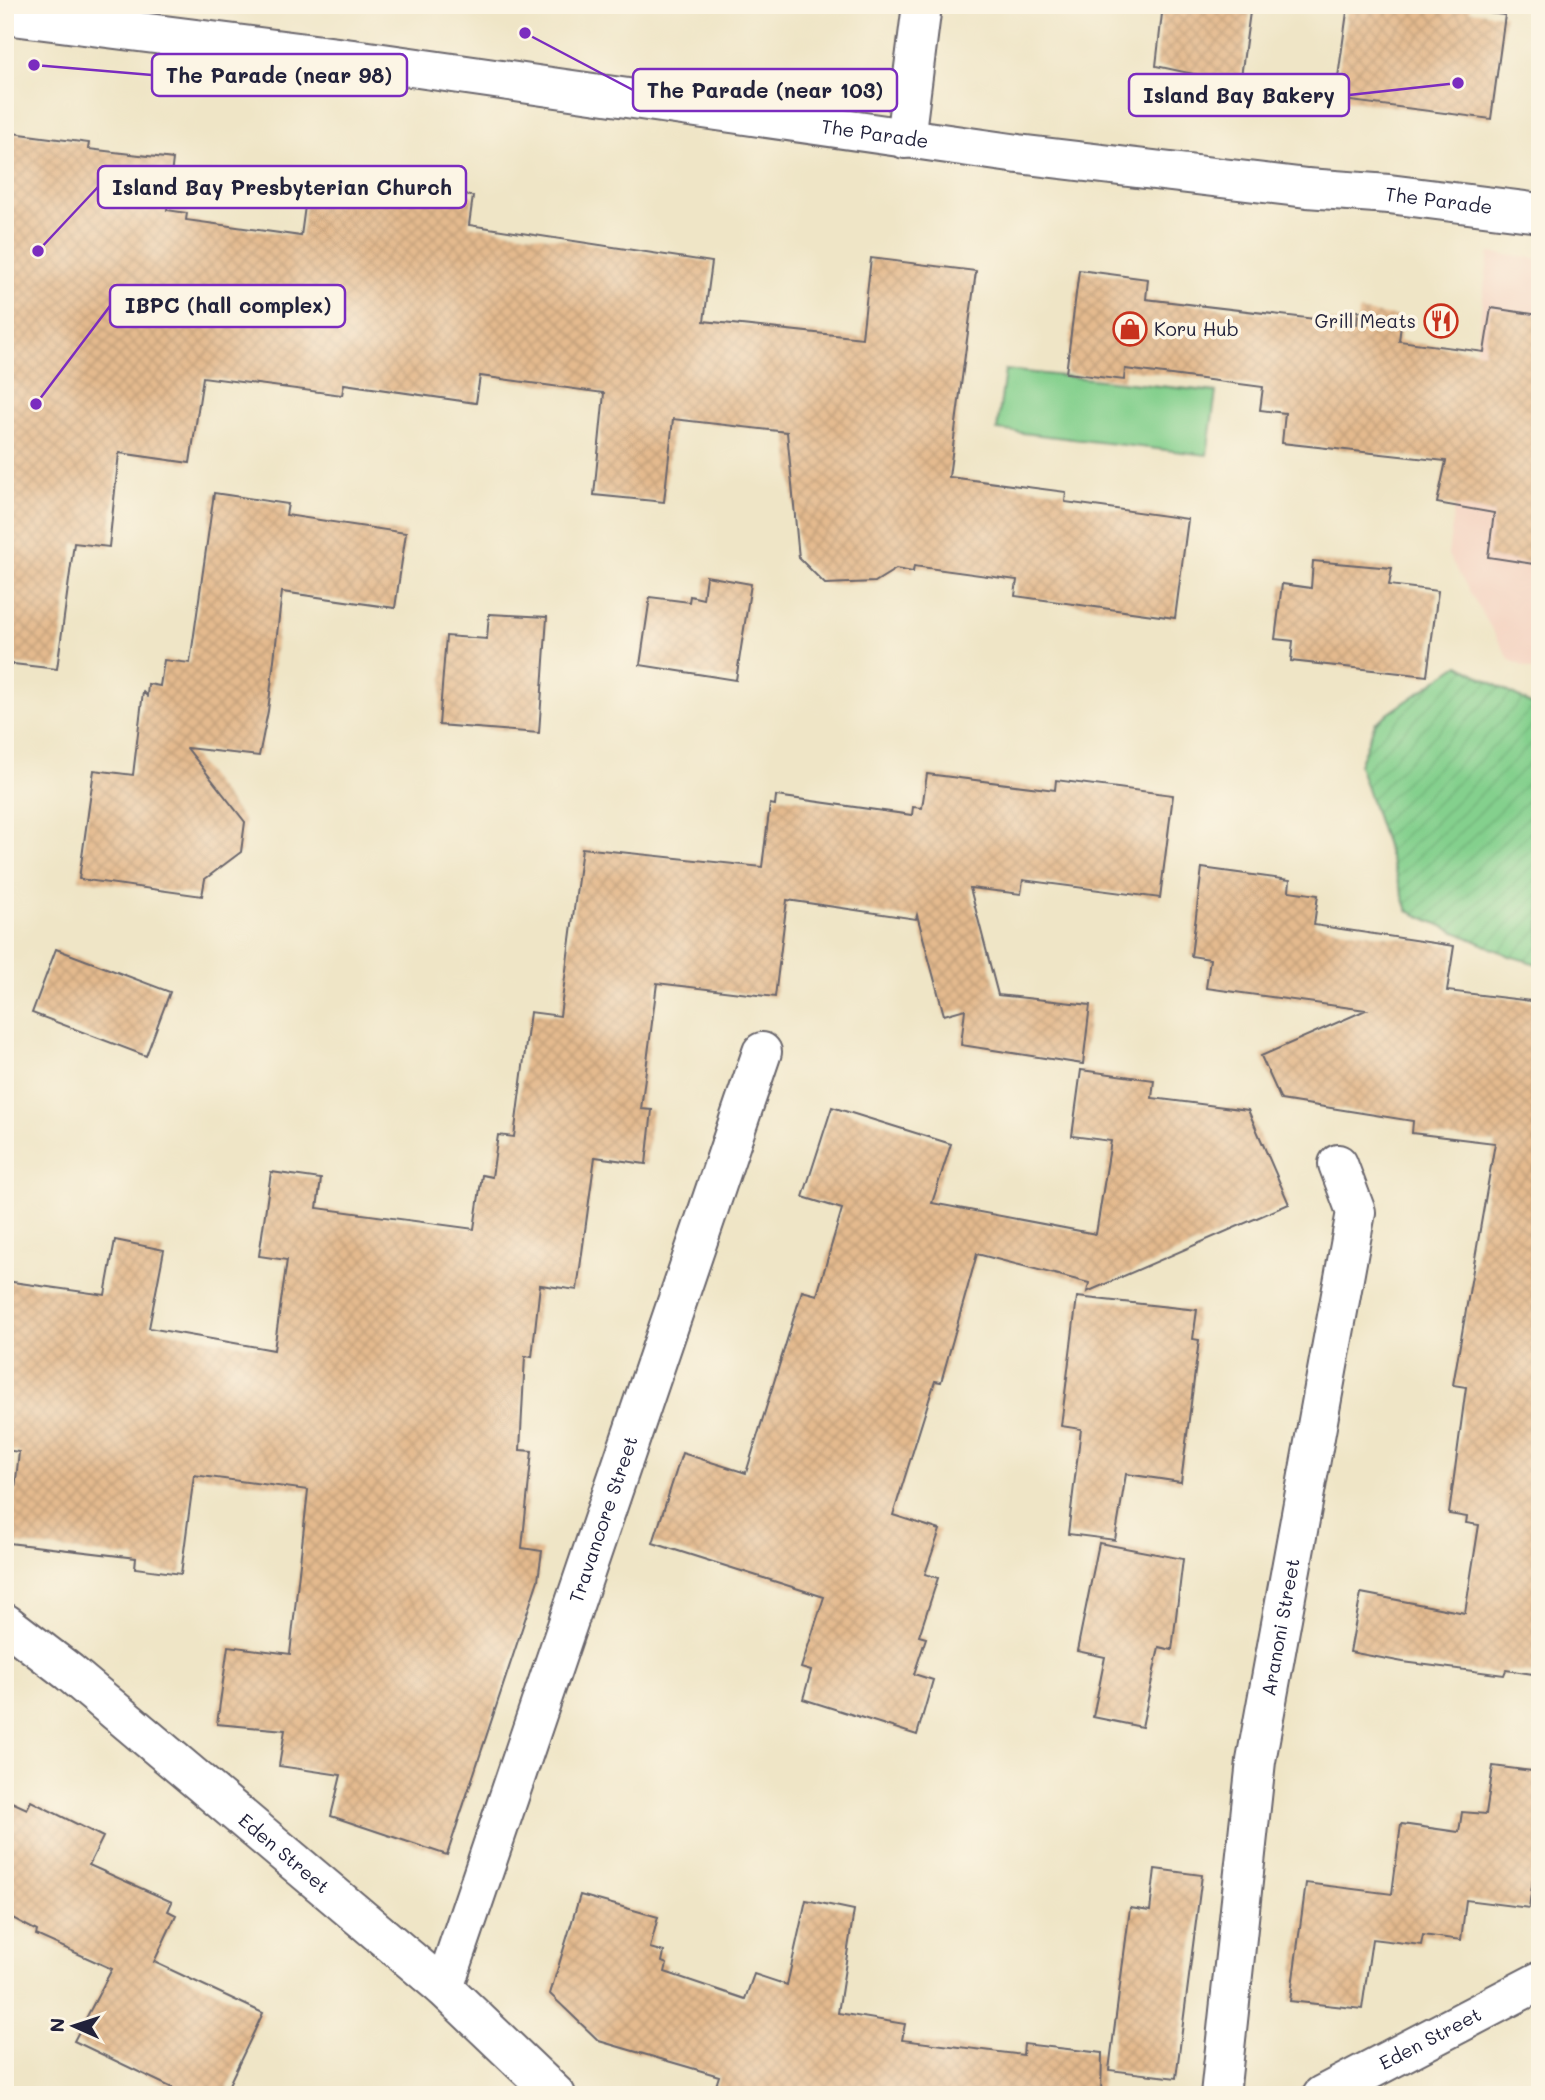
<svg xmlns="http://www.w3.org/2000/svg" width="1545" height="2100" viewBox="0 0 1545 2100" font-family="Mali,sans-serif">
	<style>
		.built { fill: #f4d3c1 }
		.grass { fill: #84d08d; stroke: #537964; stroke-width: 2 }
		.garden { fill: url(#garden-furrows); stroke: #537964; stroke-width: 2 }
		.building { fill: url(#building-cross-hatch) }
		.lines { fill: none; stroke-linecap: round; stroke-linejoin: round }
		.minor-casing { stroke: #6a666c; stroke-width: 42 }
		.major-casing { stroke: #6a666c; stroke-width: 42 }
		.minor { stroke: #fff; stroke-width: 38 }
		.major { stroke: #fff; stroke-width: 38 }
		.labels { text-anchor: middle; stroke-width: 7; stroke-linejoin: round; paint-order: stroke }
		.street-label { font-size: 19px; fill: #22223b; stroke: #fcf5e5 }
		.poi-label { font-size: 19px; fill: #22223b; stroke: #fcf5e5; text-anchor: end }
		.leader { fill: none; stroke: #7b2cbf; stroke-width: 2.5 }
		.callout-dot { fill: #7b2cbf; stroke: #fcf5e5; stroke-width: 2.5 }
		.callout { fill: #fcf5e5; stroke: #7b2cbf; stroke-width: 2.5 }
		.callout-label { font-size: 21px; text-anchor: middle; font-weight: bold; fill: #22223b }
	</style>
	<defs>
		<pattern id="garden-furrows" width="10" height="10" patternUnits="userSpaceOnUse" patternTransform="scale(1.75)"><rect width="10" height="10" fill="#84d08d"/><path d="M-1 1l2-2M0 10L10 0M9 11l2-2" fill="none" stroke="#72b27b"/></pattern>
		<pattern id="building-cross-hatch" width="8" height="8" patternUnits="userSpaceOnUse" patternTransform="scale(1.75)"><rect width="8" height="8" fill="#e4ba8e"/><path d="M0 0l8 8M0 8l8-8" fill="none" stroke="#c3a07b"/></pattern>
	</defs>
	<rect width="100%" height="100%" fill="#fcf5e5"/>
	<filter id="ink" filterUnits="userSpaceOnUse"><feTurbulence type="fractalNoise" baseFrequency=".0143" numOctaves="2"/><feDisplacementMap in="SourceGraphic" scale="14" xChannelSelector="R" yChannelSelector="G"/><feConvolveMatrix kernelMatrix="1 2 1 2 8 2 1 2 1" color-interpolation-filters="sRGB"/></filter>
	<filter id="wash" filterUnits="userSpaceOnUse"><feTurbulence type="fractalNoise" baseFrequency=".00686" numOctaves="4" result="noise"/><feDisplacementMap in="SourceGraphic" scale="28" xChannelSelector="R" yChannelSelector="G"/><feGaussianBlur stdDeviation="1.57" result="paint"/><feColorMatrix in="noise" values="0 0 0 0 0 0 0 0 0 0 0 0 0 0 0 0 0 1.4 0 .05"/><feComposite in="paint" operator="in"/></filter>
	<g filter="url(#wash)">
		<rect width="100%" height="100%" fill="#efe5c6"/>
		<path class="built" d="M1489 253 1540 259V674L1510 660 1448 555Z"/>
		<path class="grass" d="M1005 370 1216 392 1207 455 997 430Z"/>
		<path class="garden" d="M1459 665 1540 709V965L1510 956 1408 911 1359 765 1375 723Z"/>
		<g id="blocks">
			<path class="building" d="M1163 5H1251L1240 84 1156 66Z
				M1348 5H1471L1470 11 1505 15 1491 119 1335 99Z
				M5 132 89 143 88 149 173 159 167 210 187 213 186 220 301 236 309 176 473 196 469 225 712 262 704 321 862 338 871 258 976 271 949 477 1066 492 1065 502 1188 519 1175 618 1015 596 1017 580 914 566 913 572 896 569 875 582 825 584 799 558 787 432 673 419 664 502 594 495 604 393 480 376 476 403 344 384 342 395 203 377 190 463 119 453 109 547 74 543 57 669 5 663Z
				M1079 270 1148 279 1146 299 1357 324 1358 311 1402 317 1399 341 1484 352 1491 308 1540 315V565L1488 557 1494 513 1437 503 1446 461 1282 443 1285 413 1260 410 1263 387 1125 369 1124 380 1066 373Z
				M214 493 288 504 286 515 406 533 395 608 282 592 268 711 259 756 187 748 245 822 241 852 205 879 202 896 79 879 94 770 133 775 143 692 147 696 148 684 160 686 164 660 190 663Z
				M1313 561 1392 568 1389 585 1438 591 1427 676 1291 661 1293 641 1275 639 1282 584 1311 588Z
				M706 576 751 584 736 680 640 665 650 597 689 602 690 596 703 599Z
				M489 614 547 617 539 733 439 725 446 636 487 639Z
				M927 774 1055 790 1056 780 1173 795 1160 898 1023 880 1021 894 970 888 998 995 1090 1005 1083 1064 961 1045 965 1009 944 1015 917 915 916 919 787 900 775 997 657 983 641 1109 652 1110 646 1164 595 1157 577 1290 540 1285 532 1357 525 1356 520 1450 532 1451 522 1548 542 1551 538 1580 447 1855 331 1816 341 1775 279 1766 285 1730 217 1724 228 1646 290 1654 308 1490 194 1475 181 1574 135 1568 136 1558 9 1543 19 1452 5 1450V1281L105 1295 115 1240 164 1250 149 1328 274 1350 287 1260 259 1256 271 1172 321 1179 317 1208 474 1229 482 1175 492 1177 498 1135 514 1137 530 1012 560 1016 582 848 762 867 770 804 775 805 776 796 912 815 913 807 922 808Z
				M1202 868 1290 880 1289 891 1318 895 1314 925 1454 946 1447 991 1540 1002V1675L1506 1670 1504 1675 1403 1662 1350 1652 1361 1593 1465 1613 1479 1525 1466 1523 1467 1517 1449 1514 1466 1387 1453 1385 1495 1143 1412 1133 1413 1121 1281 1100 1261 1056 1366 1010 1206 988 1210 959 1191 956Z
				M56 949 170 992 146 1056 32 1013Z
				M1081 1070 1154 1080 1152 1098 1248 1110 1289 1204 1087 1292 1089 1283 977 1254 941 1382 935 1381 893 1515 940 1530 925 1574 938 1578 919 1636 926 1638 914 1674 933 1680 917 1735 803 1699 811 1671 801 1668 824 1597 653 1543 682 1453 746 1473 802 1291 817 1295 842 1209 803 1197 832 1107 951 1144 932 1203 1096 1234 1111 1141 1072 1136Z
				M1077 1297 1197 1310 1193 1339 1199 1340 1181 1482 1126 1474 1115 1540 1068 1534 1081 1429 1061 1426Z
				M1099 1543 1183 1559 1172 1650 1159 1647 1142 1727 1093 1717 1105 1657 1077 1651Z
				M1493 1766 1540 1772V1866L1535 1865 1529 1908 1466 1900 1461 1940 1423 1935 1421 1945 1372 1939 1362 2009 1290 2001 1306 1883 1392 1894 1401 1824 1459 1832 1462 1812 1486 1814Z
				M5 1799 27 1809 31 1801 103 1837 89 1865 172 1902 168 1911 176 1915 154 1962 263 2013 224 2095H187L74 2041 112 1969 36 1935 37 1931 5 1914Z
				M1155 1869 1202 1875 1176 2078 1109 2070 1130 1908 1150 1911Z
				M580 1895 658 1917 650 1948 664 1952 662 1962 667 1964 665 1972 745 1999 754 1974 787 1985 806 1900 854 1910 838 2013 905 2024 902 2040 1023 2055 1024 2044 1102 2053 1101 2095H713L719 2076 599 2041 550 1994Z"/>
		</g>
	</g>
	<g filter="url(#ink)">
		<use href="#blocks" fill-opacity="0" stroke="#6a666c" stroke-width="2"/>
		<g class="lines">
			<defs>
				<g id="minor">
					<path d="M905 139 922 5"/>
					<path id="s1" d="M5 1623 69 1672 444 1988 556 2095"/>
					<path id="s2" d="M444 1988 762 1052"/>
					<path id="s3" d="M1220 2095 1256 1761 1356 1212 1338 1164"/>
					<path id="s4" d="M1322 2095 1540 1981"/>
				</g>
				<g id="major">
					<path id="s5" d="M5 15 369 61 1018 154 1307 188 1389 194 1540 213"/>
				</g>
			</defs>
			<use href="#minor" class="minor-casing"/>
			<use href="#major" class="major-casing"/>
			<use href="#minor" class="minor"/>
			<use href="#major" class="major"/>
		</g>
	</g>
	<defs>
		<symbol id="restaurant-ring" viewBox="-11 -11 22 22"><circle r="9.5" fill="#fcf5e5" stroke="#c8321e" stroke-width="1.5"/><path d="M-5-6h1v4h1v-4h1v4h1v-4h1v5L-1.5 .5V6h-2V.5L-5-1ZM5-6V6H3V1.5H1.5Q1.5-4 5-6Z" fill="#c8321e"/></symbol>
		<symbol id="shop-ring" viewBox="-11 -11 22 22"><circle r="9.5" fill="#fcf5e5" stroke="#c8321e" stroke-width="1.5"/><path d="M-5-2.5h2.3a2.7 3.5 0 0 1 5.4 0H5L5.5 6h-11ZM-1.5-2.5h3a1.5 2.3 0 0 0-3 0Z" fill="#c8321e"/></symbol>
	</defs>
	<g fill-rule="evenodd">
		<use href="#restaurant-ring" x="1422" y="302" width="38" height="38"/>
		<use href="#shop-ring" x="1111" y="310" width="38" height="38"/>
	</g>
	<g class="labels">
		<g class="street-label">
			<text dy="7" stroke="none"><textPath href="#s5" startOffset="878">The Parade</textPath></text>
			<text dy="7" stroke="none"><textPath href="#s5" startOffset="1446">The Parade</textPath></text>
			<text dy="7" stroke="none"><textPath href="#s2" startOffset="495">Travancore Street</textPath></text>
			<text dy="7" stroke="none"><textPath href="#s3" startOffset="472">Aranoni Street</textPath></text>
			<text dy="7" stroke="none"><textPath href="#s1" startOffset="362">Eden Street</textPath></text>
			<text dy="7" stroke="none"><textPath href="#s4" startOffset="122">Eden Street</textPath></text>
		</g>
		<g class="poi-label">
			<text x="1416" y="328">Grill Meats</text>
			<text x="1154" y="336" text-anchor="start">Koru Hub</text>
		</g>
	</g>
	<path class="leader" d="M34 65L152 75M525 33L633 90M1458 83L1349 95M38 251L98 187M36 404L110 306"/>
	<g class="callout-dot">
		<circle cx="34" cy="65" r="7"/>
		<circle cx="525" cy="33" r="7"/>
		<circle cx="1458" cy="83" r="7"/>
		<circle cx="38" cy="251" r="7"/>
		<circle cx="36" cy="404" r="7"/>
	</g>
	<g class="callout">
		<rect x="152" y="54" width="255" height="42" rx="7"/>
		<rect x="633" y="69" width="264" height="42" rx="7"/>
		<rect x="1129" y="74" width="220" height="42" rx="7"/>
		<rect x="98" y="166" width="368" height="42" rx="7"/>
		<rect x="110" y="285" width="235" height="42" rx="7"/>
	</g>
	<g class="callout-label">
		<text x="279" y="83">The Parade (near 98)</text>
		<text x="765" y="98">The Parade (near 103)</text>
		<text x="1239" y="103">Island Bay Bakery</text>
		<text x="282" y="195">Island Bay Presbyterian Church</text>
		<text x="228" y="313">IBPC (hall complex)</text>
	</g>
	<rect width="1545" height="2100" fill="none" stroke="#fcf5e5" stroke-width="28"/>
	<g transform="translate(74 2026) rotate(273)" stroke="#fcf5e5" stroke-width="5" paint-order="stroke">
	<path d="M0-5L12 26L0 18L-12 26Z" fill="#22223b"/>
	<text y="-10" font-size="19" font-weight="bold" text-anchor="middle" fill="#22223b">N</text>
	</g>
</svg>
